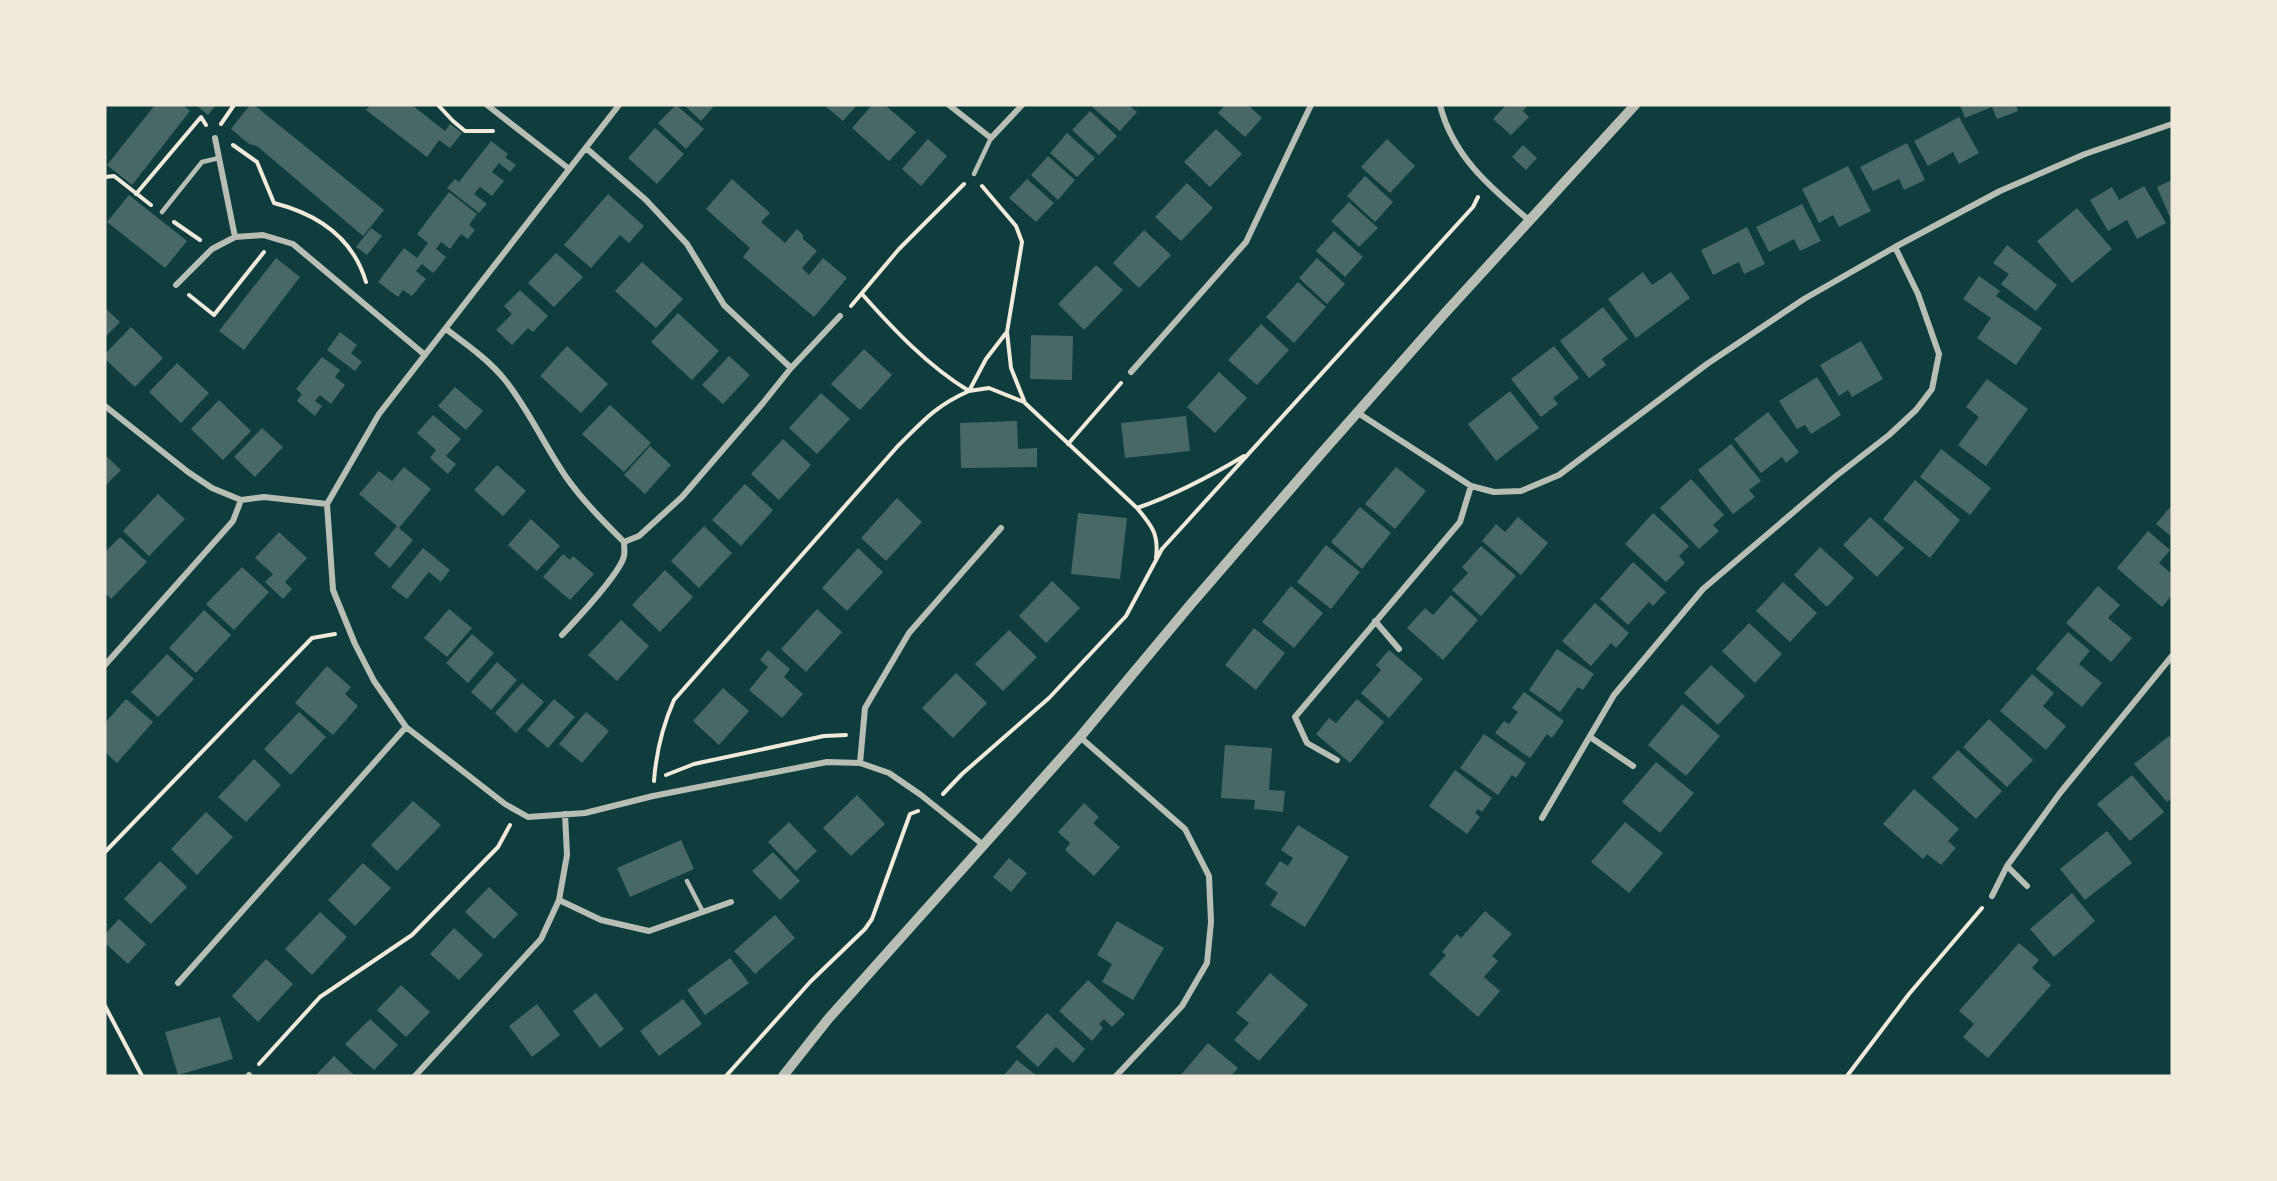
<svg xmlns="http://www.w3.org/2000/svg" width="2277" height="1181" viewBox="0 0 2277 1181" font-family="'PT Sans',sans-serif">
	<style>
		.building { fill: #486865 }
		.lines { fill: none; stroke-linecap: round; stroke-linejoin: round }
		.path { stroke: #f1e9da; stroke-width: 4 }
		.service { stroke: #b8beb3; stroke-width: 4.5 }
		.minor { stroke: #b8beb3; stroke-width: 6 }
		.tertiary { stroke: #b8beb3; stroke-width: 10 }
	</style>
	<rect width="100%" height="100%" fill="#0f3d3e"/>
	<path class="building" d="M155 105H183L190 111 132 185 107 165Z
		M196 105H216L208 115Z
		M250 105H254L384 210 363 236 257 146 249 144 231 129Z
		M370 105H412L445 131 450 124 462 133 450 148 439 140 427 157 366 110Z
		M676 105 704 129 686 149 658 123Z
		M684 105H715L701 121Z
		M824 105H857L843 121Z
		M872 105H885L916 132 889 161 852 128Z
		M1094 105H1129L1137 112 1120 131 1092 107Z
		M1225 105H1248L1262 118 1245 137 1218 113Z
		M1506 105H1528L1523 111 1529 117 1511 135 1493 119Z
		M1960 105H2016L2018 111 1997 119 1992 107 1965 118Z
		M1090 111 1117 136 1099 155 1072 130Z
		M1959 117 1979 153 1959 164 1953 152 1928 166 1914 141Z
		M655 128 684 154 657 184 628 158Z
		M1216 129 1242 154 1210 187 1184 162Z
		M1067 133 1095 158 1077 177 1050 153Z
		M928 139 947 156 921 186 902 169Z
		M1387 139 1415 166 1390 193 1361 167Z
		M491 141 508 154 505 157 516 165 510 172 499 163 492 172 504 181 492 196 480 187 474 194 487 204 479 213 447 188 455 179 459 182Z
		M1907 143 1925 180 1904 190 1899 179 1873 191 1860 167Z
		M1523 145 1537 158 1526 170 1512 157Z
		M1048 156 1075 180 1058 200 1031 175Z
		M1848 166 1871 211 1839 227 1833 215 1819 223 1802 189Z
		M1365 176 1393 202 1375 222 1347 196Z
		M732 179 770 213 761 222 785 243 797 229 803 235V239L817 251 802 268 809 275 823 258 847 278 814 317 743 257 750 248 706 209Z
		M1027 179 1054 203 1036 222 1009 198Z
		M2172 180V222L2157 187Z
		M1187 183 1213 208 1181 241 1155 217Z
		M2144 186 2166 223 2137 239 2127 220 2108 231 2090 200 2112 187 2119 200Z
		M449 192 477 214 469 225 475 230 468 239 461 234 450 249 441 242 436 249 446 257 437 269 433 273 422 264 416 271 426 279 412 296 403 290 398 297 378 282 404 248 417 258 428 243 417 234Z
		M608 194 644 226 629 243 620 235 591 268 564 245Z
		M129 195 187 241 165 268 107 222Z
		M1349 202 1378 228 1359 247 1331 221Z
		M1802 204 1821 241 1800 251 1794 239 1769 252 1756 227Z
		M2077 208 2112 249 2072 283 2037 241Z
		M1747 227 1765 264 1744 274 1739 262 1713 275 1701 250Z
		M371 228 382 236 367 255 356 247Z
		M1144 230 1171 255 1139 288 1113 263Z
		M1334 231 1363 257 1345 277 1316 251Z
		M2007 245 2057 285 2036 311 2001 284 2009 274 1993 263Z
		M556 253 583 277 554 307 528 283Z
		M276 258 300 277 244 350 219 331Z
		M1317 258 1345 284 1327 304 1299 278Z
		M642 262 683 299 656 328 615 291Z
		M1096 265 1123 290 1084 330 1058 304Z
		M1643 272 1652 285 1671 272 1690 298 1636 338 1608 299Z
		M1979 276 2000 291 1996 296 2042 328 2016 365 1977 338 1991 318 1963 299Z
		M1298 282 1326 307 1294 343 1266 317Z
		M520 290 548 316 533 332 528 328 512 345 496 330 512 314 504 306Z
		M1603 307 1628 339 1602 359 1606 365 1589 378 1560 341Z
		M105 308 120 322 105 337Z
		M678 313 719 351 692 380 651 342Z
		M1261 324 1289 350 1257 385 1228 360Z
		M131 327 163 358 135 387 105 359V354Z
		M340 332 357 345 351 353 362 362 355 371 327 350Z
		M1031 335 1073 336 1072 380 1030 379Z
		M1861 341 1883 379 1852 397 1848 390 1839 396 1820 365Z
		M567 346 608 384 581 413 540 376Z
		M1554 346 1579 378 1553 398 1558 404 1541 417 1511 379Z
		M864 349 892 375 860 410 831 384Z
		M729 356 750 375 723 404 702 385Z
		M322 357 340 370 335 377 345 385 331 404 320 395 315 401 322 406 315 416 297 401 302 394 296 389Z
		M177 363 209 393 181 423 149 392Z
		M1219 372 1247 398 1215 433 1187 407Z
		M1817 377 1841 415 1811 434 1805 425 1797 429 1779 401Z
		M1987 379 2028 409 1986 466 1958 445 1979 417 1966 407Z
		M455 387 483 411 466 430 438 406Z
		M1510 391 1539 428 1496 461 1468 424Z
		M821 393 850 419 817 454 789 428Z
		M219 400 251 431 223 460 191 429Z
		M610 405 651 443 624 472 582 434Z
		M1768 412 1799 452 1786 463 1782 457 1761 473 1734 439Z
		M433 415 461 439 446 456 456 464 448 474 430 458 436 450 417 433Z
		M1186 416 1190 451 1125 458 1121 423Z
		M1017 421 1018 449 1037 448V467L961 468 960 423Z
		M262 428 283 447 255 477 234 457Z
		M783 439 811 465 779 500 751 474Z
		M1731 444 1761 481 1749 490 1755 497 1733 514 1698 470Z
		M650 446 671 465 645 494 624 475Z
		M1941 449 1991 488 1970 515 1920 477Z
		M105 455 121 470 105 486Z
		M497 465 526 491 503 516 474 490Z
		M404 467 431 489 399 528 413 540 390 568 374 554 397 526 359 494 379 471 392 481Z
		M1396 467 1426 491 1395 529 1365 504Z
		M1691 479 1724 515 1713 525 1719 531 1699 549 1660 508Z
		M1915 480 1960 520 1930 558 1883 519Z
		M745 484 773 510 741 546 712 520Z
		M158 494 185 519 149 556 123 531Z
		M897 498 922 522 886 561 861 538Z
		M2172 505V537L2156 524Z
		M1360 507 1391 533 1362 569 1331 542Z
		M1078 513 1127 518 1120 579 1071 574Z
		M1653 513 1689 546 1679 556 1685 563 1666 582 1625 544Z
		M1518 517 1548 543 1521 575 1482 541 1496 524 1505 532Z
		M1870 517 1904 548 1877 577 1843 545Z
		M531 519 560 546 537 571 508 545Z
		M704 526 732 553 699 588 671 561Z
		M2148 531 2170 550 2159 563 2172 574V595L2162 607 2117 568Z
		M279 532 307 558 285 582 292 589 283 599 265 582 273 574 255 558Z
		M120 537 147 562 111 599 105 593V552Z
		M1326 545 1360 572 1331 609 1297 582Z
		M1481 546 1516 576 1481 616 1452 590 1468 573 1462 567Z
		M1820 547 1854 578 1827 607 1794 575Z
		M423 548 450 570 441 582 429 572 407 599 391 587Z
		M858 548 883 572 847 611 822 588Z
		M563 554 570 560 573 556 594 574 570 600 543 577Z
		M1633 562 1666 592 1653 606 1649 602 1628 625 1600 599Z
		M242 567 269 592 234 630 206 604Z
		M665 570 693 597 660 632 632 605Z
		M1052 581 1080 608 1046 643 1019 616Z
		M1783 582 1817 613 1790 642 1756 611Z
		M1291 586 1323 613 1294 648 1262 622Z
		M2098 586 2120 605 2108 618 2132 638 2111 662 2066 623Z
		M1451 595 1478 620 1443 660 1407 628 1425 608 1433 615Z
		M1595 603 1629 633 1616 648 1611 643 1591 666 1562 641Z
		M449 609 472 628 447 657 424 638Z
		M817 609 842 632 806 672 781 649Z
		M204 610 231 635 196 673 169 648Z
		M621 620 649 646 617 681 588 655Z
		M1749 623 1782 654 1755 683 1722 651Z
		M1254 628 1285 653 1256 690 1225 665Z
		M1009 630 1037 657 1003 691 975 664Z
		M2068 632 2090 651 2079 664 2102 683 2082 707 2036 669Z
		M472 634 494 653 468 683 446 663Z
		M1557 649 1594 674 1583 690 1578 687 1560 712 1529 690Z
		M768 650 790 669 784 677 803 694 782 718 749 690 768 667 760 660Z
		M1389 650 1423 679 1389 718 1361 693 1381 670 1376 665Z
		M167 654 194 679 158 717 131 692Z
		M497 662 517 680 491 710 471 692Z
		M1711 665 1745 696 1718 725 1684 693Z
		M327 666 351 687 345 694 358 706 333 735 295 703Z
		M956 673 987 703 953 738 922 708Z
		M2032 674 2054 693 2043 706 2066 726 2046 750 2000 711Z
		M522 683 544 702 516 733 495 713Z
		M723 688 749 711 719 745 693 721Z
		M1524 692 1564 721 1552 738 1547 734 1530 758 1495 733 1504 721 1509 724 1518 712 1512 708Z
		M126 699 153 722 117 763 105 752V723Z
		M554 699 575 717 548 748 527 730Z
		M1357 699 1384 722 1350 763 1316 734 1329 718 1336 723Z
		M1682 704 1720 736 1686 776 1648 745Z
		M299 712 326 737 291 775 264 749Z
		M586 712 609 731 582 763 559 744Z
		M1989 719 2033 760 2007 787 1963 747Z
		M1484 734 1526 763 1516 778 1512 775 1498 795 1460 768Z
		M2169 736 2172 739V798L2167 802 2134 764Z
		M1225 745 1272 748 1269 790 1285 791 1283 812 1254 809 1255 800 1221 798Z
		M1958 750 2002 791 1976 819 1932 778Z
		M254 759 281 785 246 822 218 797Z
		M1656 762 1694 793 1660 833 1622 802Z
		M1455 770 1492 798 1482 812 1478 809 1475 813 1480 817 1467 834 1429 806Z
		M2132 775 2164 812 2130 841 2097 804Z
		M1914 789 1959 829 1948 841 1956 848 1941 865 1927 854 1923 859 1883 824Z
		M857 795 885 824 851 856 823 828Z
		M413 801 441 825 397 871 371 845Z
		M1084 803 1099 817 1093 823 1120 847 1094 876 1065 850 1070 843 1058 832Z
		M206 812 233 837 197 875 171 849Z
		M789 822 817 851 796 871 768 842Z
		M1625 822 1663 853 1629 893 1591 862Z
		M1298 825 1349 857 1305 927 1270 905 1278 893 1265 884 1280 861 1288 866 1293 858 1281 850Z
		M2107 831 2132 863 2085 900 2060 869Z
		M681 840 694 869 630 897 617 868Z
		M773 852 800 881 780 900 752 871Z
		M1009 858 1027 873 1011 892 993 877Z
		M160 861 187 887 151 924 124 899Z
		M363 863 391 888 355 926 328 900Z
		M489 887 518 914 494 939 465 912Z
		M2072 893 2095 921 2054 957 2030 929Z
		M1485 911 1512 934 1492 956 1498 961 1484 977 1500 991 1478 1017 1429 974 1446 955 1442 952 1457 934 1461 938Z
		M320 912 347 937 312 975 285 949Z
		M775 915 795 938 755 974 734 951Z
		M119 919 146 944 128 964 105 943V934Z
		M1117 921 1164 948 1133 1000 1102 982 1112 964 1097 955Z
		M454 928 483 955 459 980 430 954Z
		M2019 943 2039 960 2032 968 2051 985 1988 1058 1963 1037 1974 1024 1959 1011Z
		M730 958 749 983 705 1015 687 990Z
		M266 959 293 984 258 1022 232 996Z
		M1270 973 1308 1005 1259 1061 1234 1040 1249 1023 1236 1013Z
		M1088 980 1125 1014 1112 1027 1104 1019 1099 1024 1103 1028 1092 1041 1059 1011Z
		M401 985 430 1012 406 1037 377 1010Z
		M596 993 624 1029 600 1048 573 1011Z
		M683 999 702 1024 659 1056 640 1031Z
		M537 1004 560 1035 532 1057 509 1026Z
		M1047 1013 1085 1049 1073 1063 1056 1047 1038 1067 1016 1047Z
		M220 1017 233 1059 178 1075 165 1032Z
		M370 1019 398 1045 374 1070 345 1044Z
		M1208 1043 1238 1068 1231 1076H1180Z
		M334 1056 355 1076H315Z
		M1017 1060 1037 1076H1003Z"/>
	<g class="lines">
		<path class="path" d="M438 105 453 121 465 131H493
			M221 124 234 105
			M233 145 257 162 274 203C317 214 353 238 366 282
			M105 177 114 176 151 205
			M982 186 1016 226 1022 242 1007 332 1011 368 1025 403 1137 508C1175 495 1209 477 1244 456
			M136 194 201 117 206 125
			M174 222 200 240
			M862 294C894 330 928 366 969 391L989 388 1024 402
			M189 295 214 315 264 252
			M851 306 899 249 964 184
			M1068 444 1121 383
			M1137 508C1152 526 1159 534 1156 558
			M666 775 694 764 824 736 846 735
			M654 781C656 754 663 725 674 700L897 447C923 421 935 406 969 391L986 359 1006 333
			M943 794 962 774 1049 698 1126 616 1162 549 1473 207 1478 197
			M105 852 312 638 335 634
			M105 1006 142 1076
			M259 1064 320 997 412 935 498 847 510 825
			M726 1076 811 981 865 929 872 919 910 814 918 811
			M1847 1076 1909 994 1982 908"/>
		<path class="service" d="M974 174 991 138
			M162 212 202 162 219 158
			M687 881 703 912"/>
		<path class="minor" d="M487 105 568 168
			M619 105 379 414 327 504 333 590 355 644 374 681 406 727 505 804 528 817 585 813 653 796 827 762 860 763 889 773 921 795 982 844
			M949 105 991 138 1022 105
			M1440 105C1453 157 1491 188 1530 221
			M215 138 235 237
			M586 148 646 200 687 244 724 305 791 368
			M176 285 212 249 235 237 263 235 293 244 425 355
			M446 329C466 344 489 360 505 380 529 410 544 445 566 477 583 501 603 521 624 542
			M1131 372 1246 242 1311 105
			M105 406 188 472 212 488 241 500 264 497 327 504
			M1358 413 1471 486 1494 492 1521 491 1559 475 1707 364 1804 299 1895 247 2000 191 2085 154 2172 124
			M1375 621 1399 649
			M562 635C576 620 620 574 624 556 625 552 624 546 624 542L639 536 682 497 763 403 791 368 840 316
			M105 665 233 521 241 500
			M1080 737 1185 829 1209 876 1211 922 1207 963 1182 1006 1116 1076
			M1590 737 1633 766
			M1337 760 1307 743 1295 717 1460 522 1471 486
			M860 763 865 708 909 633 1001 528
			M1542 818 1614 695 1703 589 1836 476 1889 435 1916 410 1932 389 1939 354 1918 294 1895 247
			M2027 886 2007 866 2060 793 2172 656
			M1992 896 2007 866
			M559 900 601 920 649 931 731 902
			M178 983 406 727
			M249 1075 250 1076
			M415 1076 541 939 559 900 567 855 565 814"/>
		<path class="tertiary" d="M783 1076 829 1018 1080 737 1191 604 1319 456 1445 313 1635 105"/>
	</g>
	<rect width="2277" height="1181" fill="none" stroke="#f1e9da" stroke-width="213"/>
</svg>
